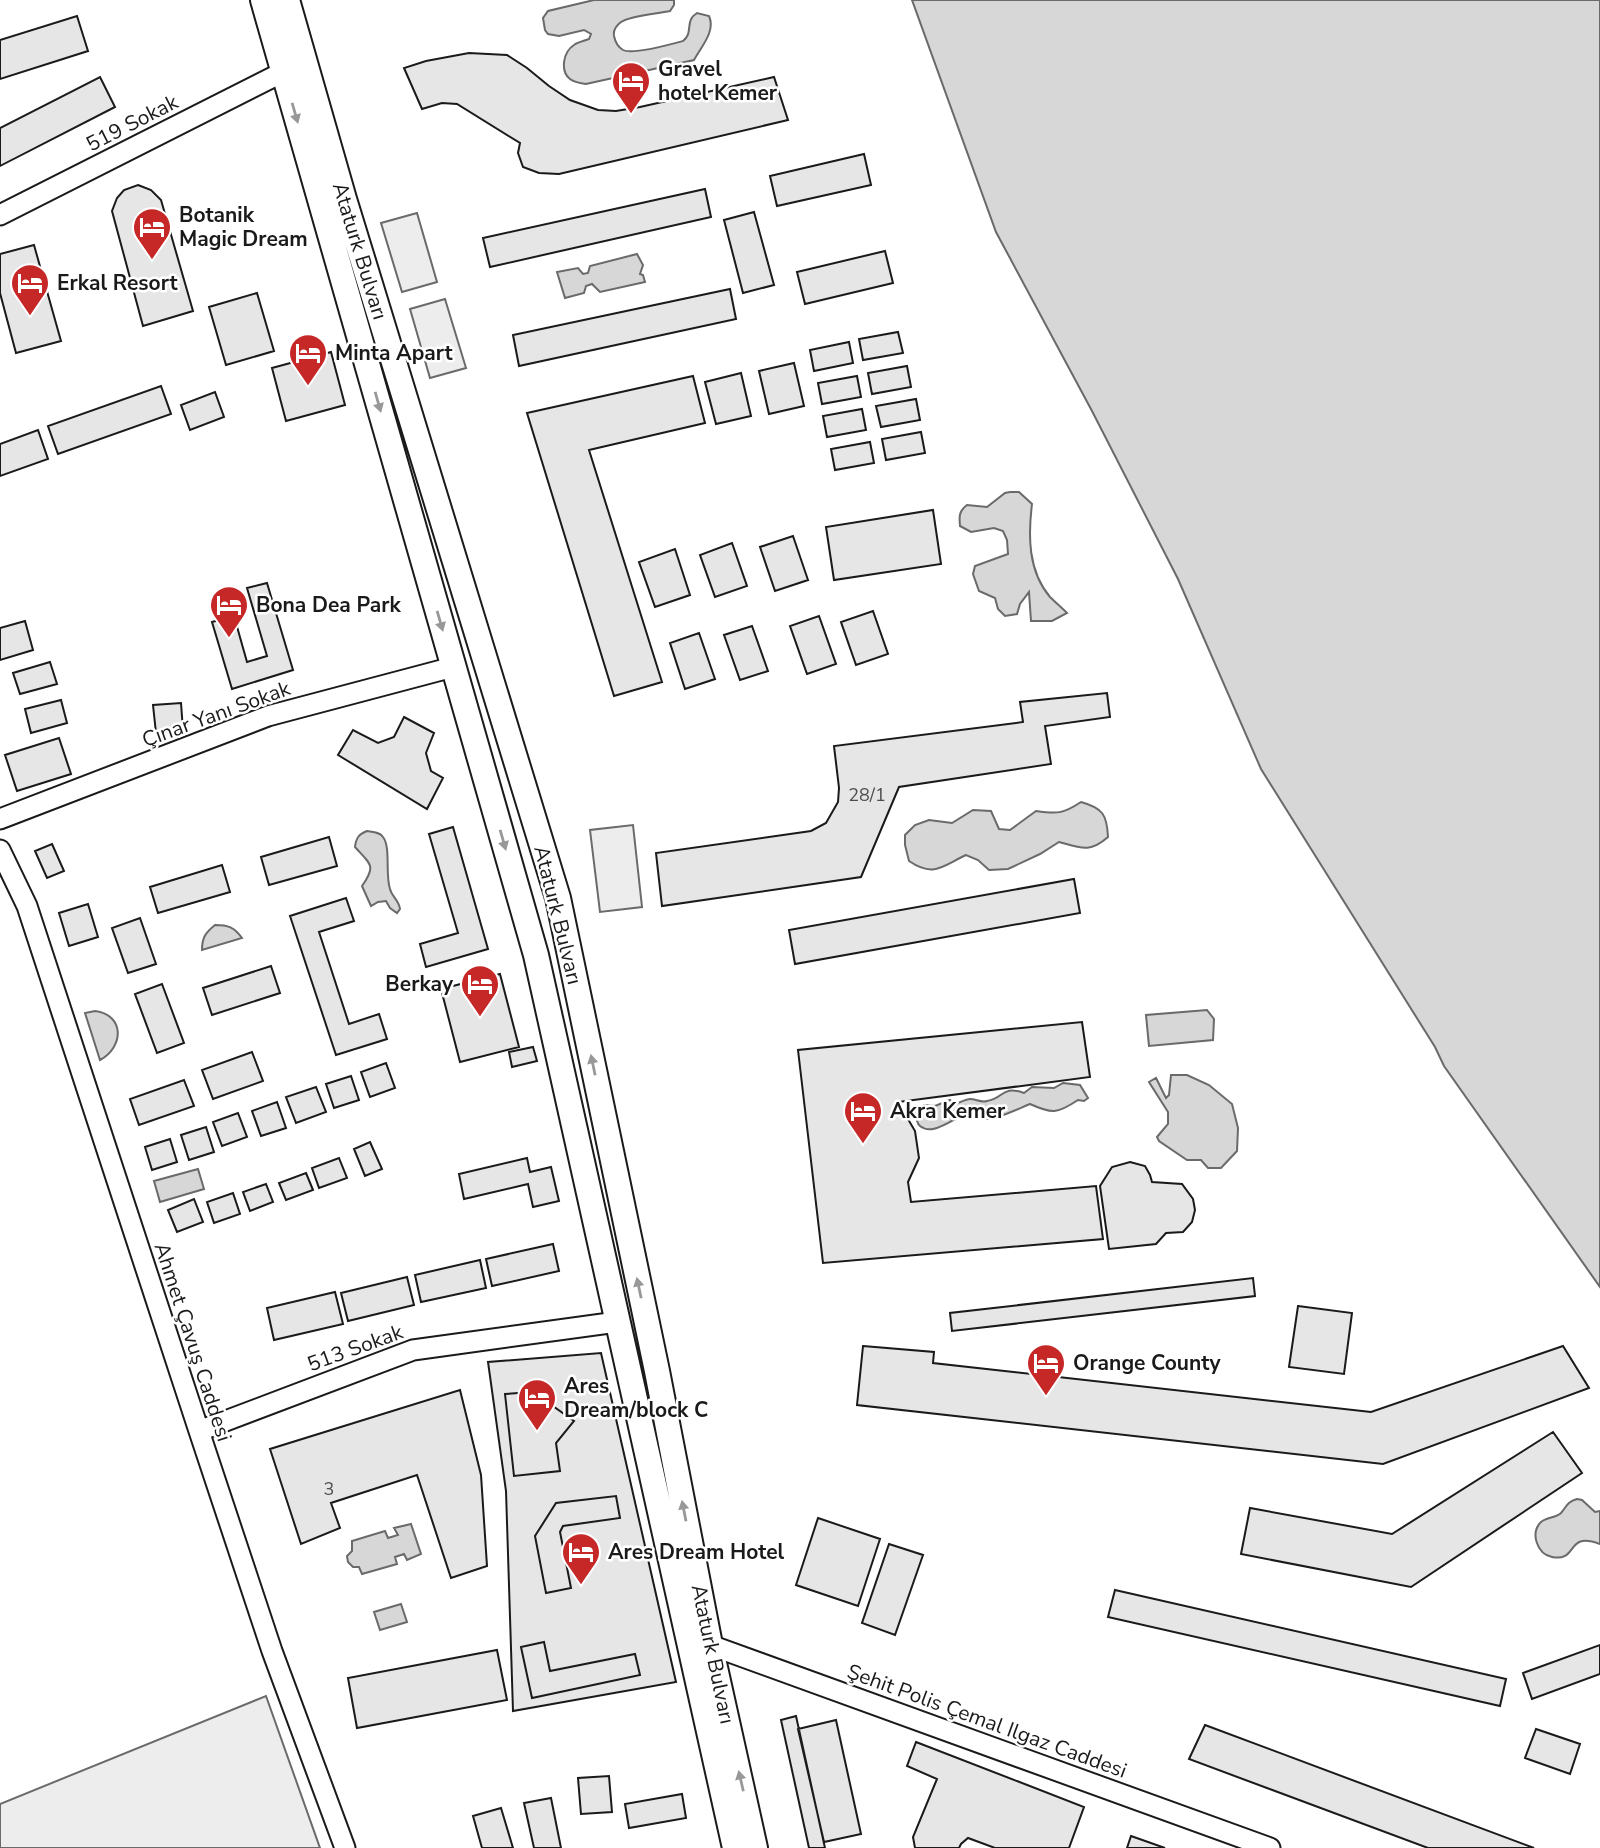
<svg xmlns="http://www.w3.org/2000/svg" width="1600" height="1848" viewBox="0 0 1600 1848" font-family="'Nunito Sans',sans-serif">
	<style>
		.built { fill: #ededed; stroke: #6a6a6a; stroke-width: 2 }
		.water { fill: #d7d7d7; stroke: #6a6a6a; stroke-width: 2 }
		.building { fill: #e6e6e6; stroke: #1a1a1a; stroke-width: 2 }
		.lines { fill: none; stroke-linecap: round; stroke-linejoin: round }
		.minor-casing { stroke: #1a1a1a; stroke-width: 23 }
		.major-casing { stroke: #1a1a1a; stroke-width: 28 }
		.minor { stroke: #fff; stroke-width: 19 }
		.major { stroke: #fff; stroke-width: 24 }
		.oneway { fill: #989898 }
		.labels { text-anchor: middle; stroke-width: 5; stroke-linejoin: round; paint-order: stroke }
		.number-label { font-size: 18px; fill: #4d4d4d }
		.poi-label { font-size: 21px; font-weight: bold; fill: #1a1a1a; stroke: #fff; text-anchor: start }
		.street-label { font-size: 21px; fill: #1a1a1a; stroke: #fff }
	</style>
	<rect width="100%" height="100%" fill="#fff"/>
	<path class="built" d="M417 213 437 282 402 292 381 223Z
		M445 299 466 368 430 378 410 309Z
		M633 825 642 907 600 912 590 830Z
		M266 1696 320 1848H0V1804Z"/>
	<path class="water" d="M594 0H674V5L670 11C657 14 632 15 621 22 617 25 613 30 614 36 615 41 618 47 623 50 632 55 672 44 683 41 694 33 684 21 697 13L709 16C716 31 701 47 694 60L586 84C581 83 575 83 570 79 560 71 563 52 574 45 578 42 584 41 589 39L591 34 584 30 559 36 548 34 545 30 543 18 548 11Z
		M912 0H1600V1287L1444 1066 1435 1047 1261 769 1178 579 1092 411 996 232Z
		M637 254 643 265 640 274 643 275 645 282 600 292 592 284 586 286 584 293 565 298 557 272 578 268 583 274 588 273 590 266Z
		M1010 492H1019L1032 504C1028 536 1028 571 1050 597 1055 602 1061 607 1067 613L1052 621H1031L1029 592 1020 604 1017 614 1005 616 998 609 995 598 979 591 973 574 975 566 1008 554 1007 540 1003 531 994 528 971 532 960 526C959 516 959 511 967 505L987 507 1005 493Z
		M1081 802C1103 808 1107 815 1108 837 1090 853 1081 848 1059 842L1040 854 1008 869 989 870 978 860 966 855C942 866 934 878 909 861L905 845V835L915 825 929 820 952 823 973 810 991 811 999 829 1010 830 1036 811C1057 814 1063 814 1081 802Z
		M367 831C373 832 380 832 383 837 391 847 385 875 390 889 392 897 399 900 400 909L397 913 390 908 386 901 378 902 371 906 362 886C377 865 370 864 355 847 356 838 359 834 367 831Z
		M215 925C228 925 234 927 242 938L202 950C202 938 205 933 215 925Z
		M1207 1010 1214 1019 1213 1040 1149 1046 1146 1015Z
		M95 1011C125 1015 124 1047 100 1060L85 1013Z
		M1171 1075H1187L1209 1085 1232 1104 1238 1128 1237 1151 1221 1168H1208L1201 1160H1187L1159 1141 1157 1137 1168 1124V1112L1149 1082 1156 1078 1166 1098 1169 1095Z
		M1063 1083 1080 1085 1088 1098 1084 1101 1078 1100C1057 1114 1052 1114 1030 1104 1018 1109 1006 1115 994 1118 981 1121 970 1114 956 1119 946 1123 931 1135 920 1126 916 1123 916 1116 916 1111L924 1105 935 1106 950 1100 955 1104C959 1103 966 1099 970 1099 976 1099 981 1103 987 1101 1005 1098 1001 1085 1024 1093L1032 1087 1054 1088Z
		M198 1169 204 1189 160 1202 154 1181Z
		M1577 1499 1582 1500 1595 1512 1600 1511V1544C1565 1531 1579 1562 1552 1557 1537 1554 1530 1533 1541 1522 1547 1517 1556 1518 1561 1513 1567 1506 1567 1502 1577 1499Z
		M411 1524 421 1554 407 1560 404 1554 395 1557 397 1564 362 1574 359 1567H353L348 1562 347 1556 352 1551V1541L385 1531 388 1538 398 1535 394 1528Z
		M401 1604 407 1622 380 1630 374 1612Z"/>
	<path class="building" d="M77 16 88 51 0 79V40Z
		M469 53 507 55 527 68 549 86 570 100 598 110 616 111 640 107 774 77 788 120 559 174 539 173 523 167 518 153 520 143 457 104 442 103 422 109 404 68 426 61Z
		M100 77 115 107 0 166V128Z
		M864 154 871 185 777 206 770 176Z
		M138 185 151 190 161 200 193 311 143 326 112 211 117 198 124 190Z
		M705 189 711 217 490 267 483 238Z
		M754 212 774 285 743 293 724 220Z
		M34 245 61 341 16 353 0 293V254Z
		M885 251 893 283 805 304 797 272Z
		M730 289 736 319 519 366 513 335Z
		M257 293 274 351 226 365 209 307Z
		M898 332 903 353 863 360 859 339Z
		M849 342 853 363 814 371 810 350Z
		M331 352 345 405 286 421 272 368Z
		M794 363 804 406 769 414 759 371Z
		M907 366 911 387 872 394 868 373Z
		M741 373 751 416 716 424 705 382Z
		M693 376 705 423 589 450 662 682 614 696 527 413Z
		M857 376 861 397 822 404 818 383Z
		M161 386 171 414 58 454 48 426Z
		M215 392 224 417 190 430 181 405Z
		M916 399 920 420 881 427 876 406Z
		M862 409 866 430 827 437 823 416Z
		M38 430 48 459 0 476V444Z
		M921 432 925 453 886 460 882 439Z
		M870 442 874 463 835 470 831 449Z
		M933 510 941 564 834 580 826 527Z
		M793 536 808 580 775 591 760 547Z
		M732 543 747 586 715 597 700 555Z
		M675 549 690 595 655 607 639 562Z
		M267 583 293 670 232 689 212 622 234 616 247 662 267 656 247 588Z
		M873 611 888 654 856 665 841 622Z
		M819 616 836 664 807 674 790 626Z
		M25 621 33 650 0 660V628Z
		M752 626 768 671 740 680 724 635Z
		M699 633 715 679 685 689 670 643Z
		M50 662 57 684 20 694 13 673Z
		M1107 693 1110 717 1045 726 1051 764 899 787 861 877 662 906 656 853 811 831 826 823 838 802 839 788 834 746 1023 722 1020 702Z
		M61 700 67 723 31 733 25 709Z
		M181 703 183 730 156 733 153 705Z
		M404 717 434 733 426 753 431 771 443 778 427 809 338 755 353 730 378 743 394 737Z
		M59 738 71 774 17 791 5 755Z
		M453 827 488 949 426 967 420 944 458 933 429 834Z
		M329 837 337 866 269 885 261 857Z
		M52 844 64 871 47 878 35 851Z
		M222 865 230 892 158 913 150 887Z
		M1074 879 1080 913 795 964 789 930Z
		M346 898 354 921 319 932 349 1024 379 1014 387 1039 336 1055 290 916Z
		M88 904 98 937 69 946 59 913Z
		M140 918 156 964 128 973 112 928Z
		M271 966 280 993 212 1015 203 988Z
		M500 974 519 1047 460 1062 441 989Z
		M162 984 184 1043 157 1053 135 994Z
		M1082 1022 1090 1077 898 1102 915 1131 919 1158 908 1182 911 1202 1096 1186 1103 1239 823 1263 798 1050Z
		M533 1047 537 1061 512 1067 509 1052Z
		M252 1052 263 1081 213 1099 202 1070Z
		M386 1063 395 1088 370 1097 361 1072Z
		M351 1076 359 1100 334 1108 326 1084Z
		M184 1080 194 1106 139 1125 130 1099Z
		M316 1087 326 1112 296 1123 286 1097Z
		M277 1102 286 1128 261 1136 252 1111Z
		M238 1113 247 1137 222 1146 213 1122Z
		M206 1127 214 1152 189 1160 181 1135Z
		M170 1139 177 1162 152 1170 145 1147Z
		M370 1142 382 1169 365 1176 354 1149Z
		M339 1158 347 1178 319 1188 312 1168Z
		M527 1158 530 1172 551 1167 559 1201 533 1207 528 1184 464 1199 459 1174Z
		M1130 1162 1145 1166 1150 1175 1152 1182 1182 1184 1193 1199 1195 1210 1192 1222 1183 1232 1166 1233 1156 1244 1109 1249 1100 1186 1112 1167Z
		M306 1173 313 1190 286 1200 279 1183Z
		M266 1184 273 1202 250 1211 243 1192Z
		M233 1193 240 1214 214 1223 207 1202Z
		M194 1199 203 1222 177 1232 168 1210Z
		M553 1244 559 1271 492 1286 486 1259Z
		M480 1260 486 1288 421 1302 415 1275Z
		M407 1277 414 1305 348 1321 341 1293Z
		M1253 1278 1255 1296 952 1331 950 1313Z
		M335 1292 343 1324 274 1340 267 1308Z
		M1298 1306 1352 1313 1344 1374 1289 1367Z
		M863 1346 934 1352 933 1363 1371 1412 1563 1346 1589 1388 1383 1464 857 1405Z
		M601 1353 676 1682 513 1711 506 1491 488 1362Z
		M460 1390 481 1475 487 1566 451 1578 417 1475 331 1503 340 1528 301 1544 270 1449Z
		M533 1392 574 1421 556 1443 560 1471 514 1476 505 1394Z
		M1553 1432 1582 1473 1411 1587 1241 1554 1250 1508 1392 1534Z
		M616 1496 620 1518 563 1526 560 1532 571 1588 546 1593 535 1536 556 1503Z
		M818 1518 880 1539 858 1606 796 1585Z
		M889 1544 923 1555 895 1635 862 1623Z
		M1115 1590 1506 1679 1500 1706 1108 1617Z
		M544 1642 550 1671 635 1654 640 1675 532 1698 521 1647Z
		M1600 1645V1674L1532 1699 1523 1673Z
		M497 1650 507 1700 357 1728 348 1678Z
		M796 1716 825 1848H809L781 1720Z
		M836 1720 861 1834 824 1842 798 1729Z
		M1205 1725 1534 1848H1428L1189 1759Z
		M1536 1729 1580 1744 1570 1774 1525 1758Z
		M916 1742 1084 1807 1069 1848H995L968 1838 961 1844 959 1848H915L913 1837 937 1779 907 1766Z
		M609 1776 612 1812 581 1814 578 1778Z
		M682 1794 686 1818 629 1828 625 1804Z
		M551 1798 561 1848H534L524 1803Z
		M501 1808 513 1848H482L473 1816Z
		M1131 1836 1165 1848H1127Z"/>
	<g class="lines">
		<defs>
			<path id="minor" d="M0 215 283 72
				M0 819 268 716 453 667
				M0 850 27 906 199 1431 272 1651 345 1848
				M199 1431 413 1350 617 1322
				M699 1641 1270 1848"/>
			<path id="major" d="M263 0 536 955 735 1848
				M287 0 344 199 558 898 657 1371 710 1645 755 1848"/>
		</defs>
		<use href="#minor" class="minor-casing"/>
		<use href="#major" class="major-casing"/>
		<use href="#minor" class="minor"/>
		<use href="#major" class="major"/>
	</g>
	<defs><path id="oneway-solid" d="M-6-.8H1V-3.2L6.5 0L1 3.2V.8H-6Z" transform="scale(1.75)"/></defs>
	<g class="oneway">
		<use href="#oneway-solid" transform="translate(295 113) rotate(74)"/>
		<use href="#oneway-solid" transform="translate(378 402) rotate(74)"/>
		<use href="#oneway-solid" transform="translate(440 621) rotate(74)"/>
		<use href="#oneway-solid" transform="translate(503 840) rotate(74)"/>
		<use href="#oneway-solid" transform="translate(593 1065) rotate(-102)"/>
		<use href="#oneway-solid" transform="translate(639 1288) rotate(-102)"/>
		<use href="#oneway-solid" transform="translate(684 1511) rotate(-101)"/>
		<use href="#oneway-solid" transform="translate(741 1781) rotate(-103)"/>
	</g>
	<defs>
		<symbol id="hotel-pin" viewBox="-11 -11 22 30"><path d="M0 17L-7.5 6A9.5 9.5 0 1 1 7.5 6Z" fill="#c62828" stroke="#fff"/><path d="M-6-4.5h1.5V1H6V5H4.5V3h-9V5H-6ZM-4 0a1.8 1.8 0 1 1 3.6 0ZM.5 0V-2.5h3Q6-2.5 6 0Z" fill="#fff"/></symbol>
	</defs>
	<g fill-rule="evenodd">
		<use href="#hotel-pin" x="609" y="59" width="44" height="60"/>
		<use href="#hotel-pin" x="130" y="205" width="44" height="60"/>
		<use href="#hotel-pin" x="8" y="261" width="44" height="60"/>
		<use href="#hotel-pin" x="286" y="331" width="44" height="60"/>
		<use href="#hotel-pin" x="207" y="583" width="44" height="60"/>
		<use href="#hotel-pin" x="458" y="962" width="44" height="60"/>
		<use href="#hotel-pin" x="841" y="1089" width="44" height="60"/>
		<use href="#hotel-pin" x="1024" y="1341" width="44" height="60"/>
		<use href="#hotel-pin" x="515" y="1376" width="44" height="60"/>
		<use href="#hotel-pin" x="559" y="1530" width="44" height="60"/>
	</g>
	<g class="labels">
		<g class="number-label">
			<text x="867" y="801">28/1</text>
			<text x="329" y="1495">3</text>
		</g>
		<g class="poi-label">
			<text x="658" y="76">Gravel<tspan x="658" dy="24">hotel Kemer</tspan></text>
			<text x="179" y="222">Botanik<tspan x="179" dy="24">Magic Dream</tspan></text>
			<text x="57" y="290">Erkal Resort</text>
			<text x="335" y="360">Minta Apart</text>
			<text x="256" y="612">Bona Dea Park</text>
			<text x="453" y="991" text-anchor="end">Berkay</text>
			<text x="890" y="1118">Akra Kemer</text>
			<text x="1073" y="1370">Orange County</text>
			<text x="564" y="1393">Ares<tspan x="564" dy="24">Dream/block C</tspan></text>
			<text x="608" y="1559">Ares Dream Hotel</text>
		</g>
		<g class="street-label">
			<text transform="translate(132 123) rotate(-27)" y="7">519 Sokak</text>
			<text transform="translate(360 251) rotate(73)" y="7">Ataturk Bulvarı</text>
			<text transform="translate(216 714) rotate(-20)" y="7">Çınar Yanı Sokak</text>
			<text transform="translate(558 915) rotate(76)" y="7">Ataturk Bulvarı</text>
			<text transform="translate(193 1342) rotate(72)" y="7">Ahmet Çavuş Caddesi</text>
			<text transform="translate(355 1348) rotate(-20)" y="7">513 Sokak</text>
			<text transform="translate(713 1654) rotate(78)" y="7">Ataturk Bulvarı</text>
			<text transform="translate(987 1721) rotate(20)" y="7">Şehit Polis Çemal Ilgaz Caddesi</text>
		</g>
	</g>
</svg>
